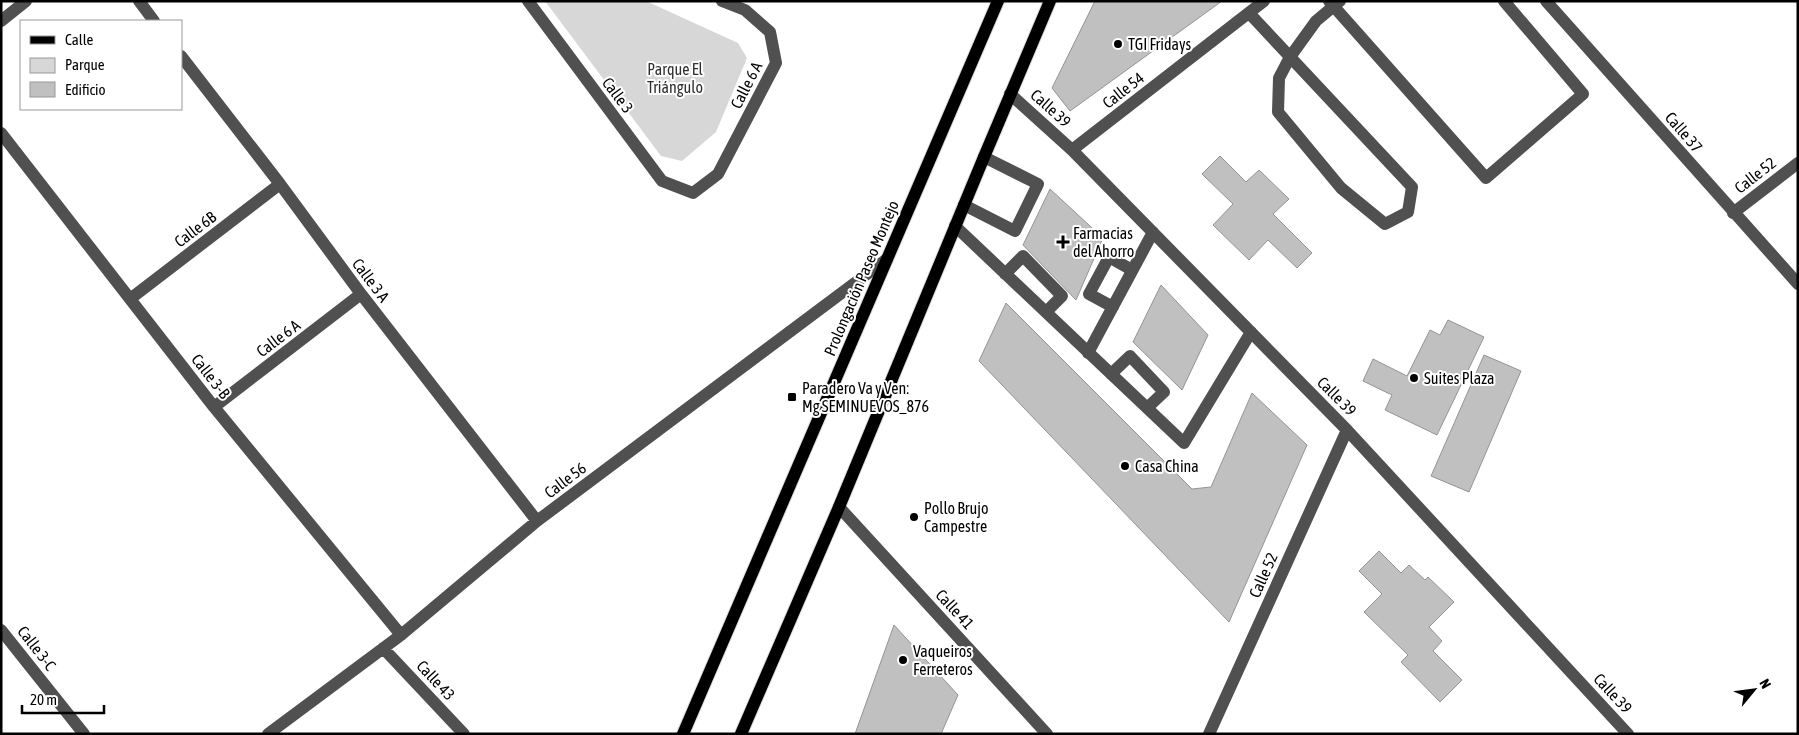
<svg xmlns="http://www.w3.org/2000/svg" width="1799" height="735" viewBox="0 0 1799 735" font-family="'Asap Condensed',sans-serif">
	<style>
		.green { fill: #d7d7d7 }
		.building { fill: #c0c0c0; stroke: #949494 }
		.lines { fill: none; stroke-linecap: round; stroke-linejoin: round }
		.major-casing { stroke: #dbdbdb; stroke-width: 14 }
		.minor { stroke: #505050; stroke-width: 12 }
		.major { stroke: #000; stroke-width: 12 }
		.poi-dot { fill: #000; stroke: #fff; stroke-width: 2 }
		.labels { text-anchor: middle; stroke-width: 4; stroke-linejoin: round; paint-order: stroke }
		.poi-label { font-size: 16px; fill: #000; stroke: #fff; text-anchor: start }
		.park-label { font-size: 16px; fill: #2e2e2e; stroke: #fff }
		.street-label { font-size: 16px; fill: #000; stroke: #fff }
	</style>
	<rect width="100%" height="100%" fill="#fff"/>
	<path class="green" d="M545 1H646L738 43 747 58 716 132 682 161 661 156Z"/>
	<path class="building" d="M1095 1H1222L1070 111 1052 88Z
		M1220 156 1246 182 1259 170 1289 199 1273 214 1312 253 1297 268 1268 240 1249 260 1213 225 1233 204 1202 174Z
		M1050 189 1103 238 1076 300 1023 245Z
		M1161 285 1208 335 1182 390 1133 342Z
		M1006 303 1192 489 1211 487 1252 393 1307 445 1229 622 979 361Z
		M1448 320 1484 337 1437 435 1385 410 1392 395 1363 381 1373 359 1407 376 1430 330 1440 335Z
		M1484 355 1521 371 1469 492 1431 476Z
		M1379 551 1401 573 1409 565 1425 580 1428 577 1454 602 1429 627 1442 641 1433 651 1462 680 1440 702 1401 662 1408 655 1364 612 1382 594 1359 571Z
		M894 625 958 695 941 734H855Z"/>
	<g class="lines">
		<defs>
			<path id="major" d="M683 734 998 1
				M741 734 839 507 984 157 1050 1"/>
		</defs>
		<use href="#major" class="major-casing"/>
		<path class="minor" d="M139 1 154 21
			M528 1 662 181 693 193 718 174 776 63 770 32 745 10 722 1
			M1329 1 1486 178 1583 94 1504 1
			M1546 1 1798 284
			M1249 13 1412 187 1408 212 1385 224 1341 188 1278 112 1279 78 1290 57 1316 21 1340 1
			M1 21 26 1
			M181 56 280 184 361 294 537 521
			M1010 94 1072 150 1347 430 1628 734
			M1 133 214 407 401 635
			M1072 150 1264 1
			M964 205 1015 231 1038 184 984 157
			M1733 213 1798 163
			M955 226 1184 443 1251 332
			M1005 274 1023 256 1062 296 1046 312
			M130 299 280 184
			M1113 307 1089 294 1109 257 1132 270
			M1088 353 1153 232
			M1111 374 1130 356 1164 392 1147 408
			M214 407 361 294
			M839 507 1047 734
			M1 630 84 734
			M383 648 464 734
			M268 734 401 635 537 521 887 259
			M1209 734 1347 430"/>
		<use href="#major" class="major"/>
	</g>
	<g class="poi-dot">
		<circle cx="1118" cy="44" r="5"/>
		<path d="M1060.5 234.5h5v5h5v5h-5v5h-5v-5h-5v-5h5z"/>
		<circle cx="1414" cy="378" r="5"/>
		<rect x="787" y="392" width="10" height="10" rx="2.5"/>
		<circle cx="1125" cy="466" r="5"/>
		<circle cx="914" cy="517" r="5"/>
		<circle cx="903" cy="660" r="5"/>
	</g>
	<g class="labels">
		<g class="poi-label">
			<text x="1128" y="50">TGI Fridays</text>
			<text x="1073" y="239">Farmacias<tspan x="1073" dy="18">del Ahorro</tspan></text>
			<text x="1424" y="384">Suites Plaza</text>
			<text x="802" y="394">Paradero Va y Ven:<tspan x="802" dy="18">Mg SEMINUEVOS_876</tspan></text>
			<text x="1135" y="472">Casa China</text>
			<text x="924" y="514">Pollo Brujo<tspan x="924" dy="18">Campestre</tspan></text>
			<text x="913" y="657">Vaqueiros<tspan x="913" dy="18">Ferreteros</tspan></text>
		</g>
		<g class="park-label">
			<text x="675" y="75">Parque El<tspan x="675" dy="18">Triángulo</tspan></text>
		</g>
		<g class="street-label">
			<text transform="translate(746 85) rotate(-63)" y="6">Calle 6 A</text>
			<text transform="translate(1123 90) rotate(-38)" y="6">Calle 54</text>
			<text transform="translate(618 95) rotate(53)" y="6">Calle 3</text>
			<text transform="translate(1051 108) rotate(42)" y="6">Calle 39</text>
			<text transform="translate(1684 132) rotate(49)" y="6">Calle 37</text>
			<text transform="translate(1755 175) rotate(-38)" y="6">Calle 52</text>
			<text transform="translate(195 229) rotate(-37)" y="6">Calle 6B</text>
			<text transform="translate(861 278) rotate(-67)" y="6">Prolongación Paseo Montejo</text>
			<text transform="translate(371 280) rotate(53)" y="6">Calle 3 A</text>
			<text transform="translate(278 338) rotate(-37)" y="6">Calle 6 A</text>
			<text transform="translate(211 376) rotate(52)" y="6">Calle 3-B</text>
			<text transform="translate(1337 396) rotate(45)" y="6">Calle 39</text>
			<text transform="translate(565 480) rotate(-37)" y="6">Calle 56</text>
			<text transform="translate(1263 575) rotate(-66)" y="6">Calle 52</text>
			<text transform="translate(955 609) rotate(47)" y="6">Calle 41</text>
			<text transform="translate(37 648) rotate(52)" y="6">Calle 3-C</text>
			<text transform="translate(436 680) rotate(47)" y="6">Calle 43</text>
			<text transform="translate(1613 693) rotate(47)" y="6">Calle 39</text>
		</g>
	</g>
	<rect width="1799" height="735" fill="none" stroke="#000000" stroke-width="5"/>
	<rect x="20" y="20" width="162" height="90" fill="#ffffff" stroke="#999999"/>
	<rect x="30" y="36" width="25" height="8" fill="#000000" stroke="#999999"/>
	<text x="65" y="45" font-size="15" fill="#000000">Calle</text>
	<rect x="30" y="58" width="25" height="15" fill="#d7d7d7" stroke="#999999"/>
	<text x="65" y="70" font-size="15" fill="#000000">Parque</text>
	<rect x="30" y="82" width="25" height="15" fill="#c0c0c0" stroke="#999999"/>
	<text x="65" y="95" font-size="15" fill="#000000">Edificio</text>
	<g transform="translate(1754 690) rotate(61)" stroke="#ffffff" stroke-width="4" paint-order="stroke">
	<path d="M0-4L9 19L0 12L-9 19Z" fill="#000000"/>
	<text y="-8" font-size="14" font-weight="bold" text-anchor="middle" fill="#000000">N</text>
	</g>
	<path d="M22 705v8h82v-8" fill="none" stroke="#000000" stroke-width="2.5"/>
	<text x="30" y="705" font-size="15" fill="#000000" stroke="#ffffff" stroke-width="4" paint-order="stroke">20 m</text>
</svg>
